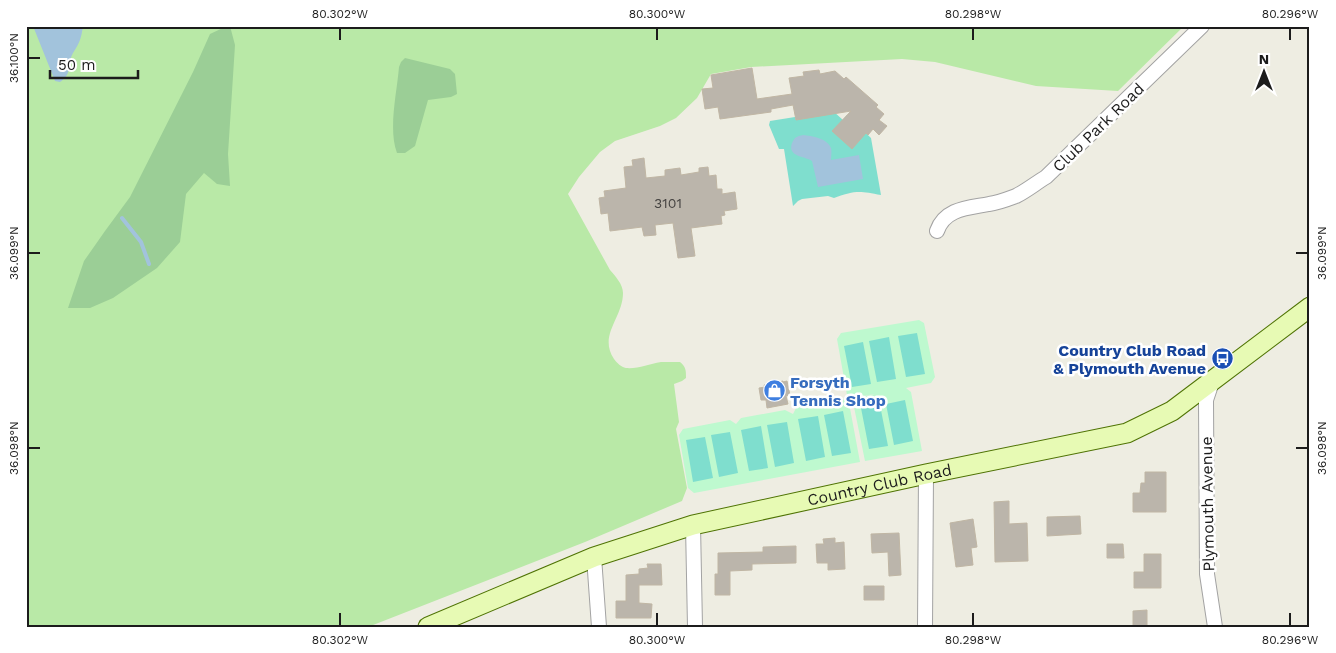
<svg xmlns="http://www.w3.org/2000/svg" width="1336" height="653" viewBox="0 0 1336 653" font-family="'Work Sans',sans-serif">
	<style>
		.grass { fill: #b9e9a7 }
		.forest { fill: #9bce96 }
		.park { fill: #bef9cf }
		.pitch { fill: #7fdece }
		.water { fill: #a2c3dc }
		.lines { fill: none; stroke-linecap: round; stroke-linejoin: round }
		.stream { stroke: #a2c3dc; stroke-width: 4 }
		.building { fill: #bbb5ab; stroke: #c0b6a4 }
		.street-casing { stroke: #a3a3a3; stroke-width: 16 }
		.secondary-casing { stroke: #4f7304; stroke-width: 21 }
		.street { stroke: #fff; stroke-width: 14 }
		.secondary { stroke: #e7fab4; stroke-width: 19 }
		.ticks { fill: none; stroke: #1c1c1c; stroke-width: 2 }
		.labels { text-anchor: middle; stroke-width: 5; stroke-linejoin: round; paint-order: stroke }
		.number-label { font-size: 14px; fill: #444240 }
		.street-label { font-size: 16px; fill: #1c1c1c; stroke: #fff }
		.transit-label { font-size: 16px; font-weight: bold; fill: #164399; stroke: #fff; text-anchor: end }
		.shop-label { font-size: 16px; font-weight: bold; fill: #366cbe; stroke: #fff; text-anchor: start }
		.neatline { fill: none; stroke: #1c1c1c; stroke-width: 2 }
		.ticks-label { font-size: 12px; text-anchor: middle; fill: #1c1c1c }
	</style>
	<rect width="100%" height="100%" fill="#eeede2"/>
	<path class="grass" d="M26 26H1184L1118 91 1036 86 935 62 902 59 751 67 711 74 697 98 676 118 660 126 615 141 600 152 579 177 568 194 610 270C615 276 623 284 623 293 623 318 598 335 614 359 617 363 621 367 626 368 638 369 649 364 661 362 667 362 674 362 680 362 686 367 686 370 686 378L682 381 674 384 679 422 676 429 687 488 682 501 585 542 368 627H26Z"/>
	<path class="forest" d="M227 26H230L235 45 228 154 230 186 217 184 204 173 186 194 180 242 157 268 113 298 90 308H68L84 261 105 231 130 197 193 72 210 34Z
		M405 58 450 69 455 74 457 94 451 97 428 100 415 146 405 153H397C388 130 397 92 399 67L401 62Z"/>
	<path class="park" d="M919 320 924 323 935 377 931 383 906 388 911 392 922 451 865 461 853 402 857 398 875 394 852 398 847 395 837 339 841 333Z
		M844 399 849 403 860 462 694 493 688 488 679 435 683 429 730 420 736 424 741 418 785 410 793 414 796 408Z"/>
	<path class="pitch" d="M833 111 843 120 847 115 871 138 881 195C860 191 855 190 834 198L828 196 802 199 798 201 793 206 784 149H779L769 125 770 121 795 117 796 120Z
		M917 333 925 374 906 377 898 336Z
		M889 337 896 379 877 382 869 341Z
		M863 342 871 384 852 387 844 346Z
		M905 400 913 441 894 445 886 404Z
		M880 405 888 446 869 449 861 408Z
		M843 411 851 453 832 456 824 415Z
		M818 416 825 457 806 461 798 419Z
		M787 422 794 463 775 467 767 425Z
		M761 426 768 468 749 471 741 430Z
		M730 432 738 473 719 477 711 435Z
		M705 437 713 478 693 482 686 440Z"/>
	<path class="water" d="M33 26H83C81 39 80 42 73 53 67 63 73 74 60 82L55 81Z
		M803 135C812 136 827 138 831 148 832 152 831 156 831 160L859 155 863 179 818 187 812 161C805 156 785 157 793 141 795 137 798 136 803 135Z"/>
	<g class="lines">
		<path class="stream" d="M122 218 141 242 149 264"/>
	</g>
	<path class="building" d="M752 68 757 99 792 94 789 78 804 76 803 72 819 70 820 74 835 71 844 79 846 77 878 105 876 107 884 114 879 120 887 126 879 135 873 129 868 135 866 133 852 149 832 131 851 111 796 120 793 105 771 109V112L720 119 718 107 705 109 702 89 713 88 711 75Z
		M644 158 646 178 665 176V170L680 168 681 175 699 172V168L708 167 709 176 716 175 717 189H722V194L735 192 737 209 724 211 725 215 721 216 722 224 691 228 695 256 678 258 673 223 655 225 656 235 644 236 642 227 610 231 608 213 601 214 599 198 605 197 604 191 626 188 624 167 633 166 632 160Z
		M783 381V382L787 381 790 395 786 396 788 404 767 408 766 400H761L759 388 765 387 764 385 769 384Z
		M1145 472H1166V512H1133V493H1140L1141 483H1145Z
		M1009 501V524L1027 523 1028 561 995 562 994 502Z
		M1080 516 1081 534 1047 536V517Z
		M973 519 977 547 971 548 973 565 956 567 950 523Z
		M899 533 901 575 889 576 888 552 872 553 871 534Z
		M835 538V543L844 542 845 569 828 570V563H817L816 544H824L823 539Z
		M1107 544H1123L1124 558H1107Z
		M796 546V563L752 564V570L730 571V595H715V574H718V553L763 552V547Z
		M1144 554H1161V588H1134V572H1144Z
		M647 564H661L662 585H639V603L652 604 651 618H616V601H626V575L639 574V569L648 568Z
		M864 586H884V600H864Z
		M1147 610V627H1133V611Z"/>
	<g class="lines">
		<defs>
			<path id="street" d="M937 231C945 208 969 208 989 204 998 203 1008 199 1016 196 1026 191 1036 183 1046 177L1202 26
				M1212 382 1206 400 1207 574 1215 627
				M693 525 695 627
				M594 557 599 627
				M925 627 926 474"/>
			<g id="secondary">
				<path id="s1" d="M428 627 594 557 693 525 926 474 1127 433 1172 411 1310 307"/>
			</g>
		</defs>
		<use href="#street" class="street-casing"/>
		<use href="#secondary" class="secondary-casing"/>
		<use href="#street" class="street"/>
		<use href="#secondary" class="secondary"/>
	</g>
	<path class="ticks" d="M340 28V40M657 28V40M973 28V40M1290 28V40M28 58H40M28 253H40M1296 253H1308M28 448H40M1296 448H1308M340 613V626M657 613V626M973 613V626M1290 613V626"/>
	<defs>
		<symbol id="bus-disc" viewBox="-11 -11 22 22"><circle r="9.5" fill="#1a4fb4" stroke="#fff"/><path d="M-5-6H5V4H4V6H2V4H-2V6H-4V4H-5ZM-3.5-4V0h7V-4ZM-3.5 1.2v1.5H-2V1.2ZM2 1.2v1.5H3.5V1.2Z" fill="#fff"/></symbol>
		<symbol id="shop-disc" viewBox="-11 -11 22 22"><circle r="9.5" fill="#3f7fe0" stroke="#fff"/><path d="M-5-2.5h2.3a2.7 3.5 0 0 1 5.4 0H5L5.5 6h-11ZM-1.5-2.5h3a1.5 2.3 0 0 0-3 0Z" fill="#fff"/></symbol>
	</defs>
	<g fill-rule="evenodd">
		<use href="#bus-disc" x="1210" y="346" width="25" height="25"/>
		<use href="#shop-disc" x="762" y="378" width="25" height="25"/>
	</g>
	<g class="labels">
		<g class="number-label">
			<text x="668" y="208">3101</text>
		</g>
		<g class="street-label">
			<text transform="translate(1098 127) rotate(-44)" y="6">Club Park Road</text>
			<text dy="6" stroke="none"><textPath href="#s1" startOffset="475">Country Club Road</textPath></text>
			<text transform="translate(1207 504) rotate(-91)" y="6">Plymouth Avenue</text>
		</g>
		<g class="transit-label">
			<text x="1206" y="356">Country Club Road<tspan x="1206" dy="18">&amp; Plymouth Avenue</tspan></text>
		</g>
		<g class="shop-label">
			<text x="790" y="388">Forsyth<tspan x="790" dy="18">Tennis Shop</tspan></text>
		</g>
	</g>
	<rect width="1336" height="653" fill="none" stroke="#ffffff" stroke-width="55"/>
	<g transform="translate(1264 72)" stroke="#ffffff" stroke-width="4" paint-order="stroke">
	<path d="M0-4L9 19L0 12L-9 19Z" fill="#1c1c1c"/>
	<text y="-8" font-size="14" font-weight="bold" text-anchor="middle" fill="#1c1c1c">N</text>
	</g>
	<path d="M50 70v8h88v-8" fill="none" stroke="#1c1c1c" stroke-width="2.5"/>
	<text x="58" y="70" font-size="15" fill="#1c1c1c" stroke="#ffffff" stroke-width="4" paint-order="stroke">50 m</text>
	<rect x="28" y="28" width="1280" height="598" class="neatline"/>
	<g class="ticks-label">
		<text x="340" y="18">80.302°W</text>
		<text x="657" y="18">80.300°W</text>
		<text x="973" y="18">80.298°W</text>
		<text x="1290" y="18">80.296°W</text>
		<text transform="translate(14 58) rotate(-90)" y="4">36.100°N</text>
		<text transform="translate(14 253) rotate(-90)" y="4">36.099°N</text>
		<text transform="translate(1322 253) rotate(-90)" y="4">36.099°N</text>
		<text transform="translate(14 448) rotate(-90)" y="4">36.098°N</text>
		<text transform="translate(1322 448) rotate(-90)" y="4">36.098°N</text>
		<text x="340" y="644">80.302°W</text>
		<text x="657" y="644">80.300°W</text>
		<text x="973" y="644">80.298°W</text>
		<text x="1290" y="644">80.296°W</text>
	</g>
</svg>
